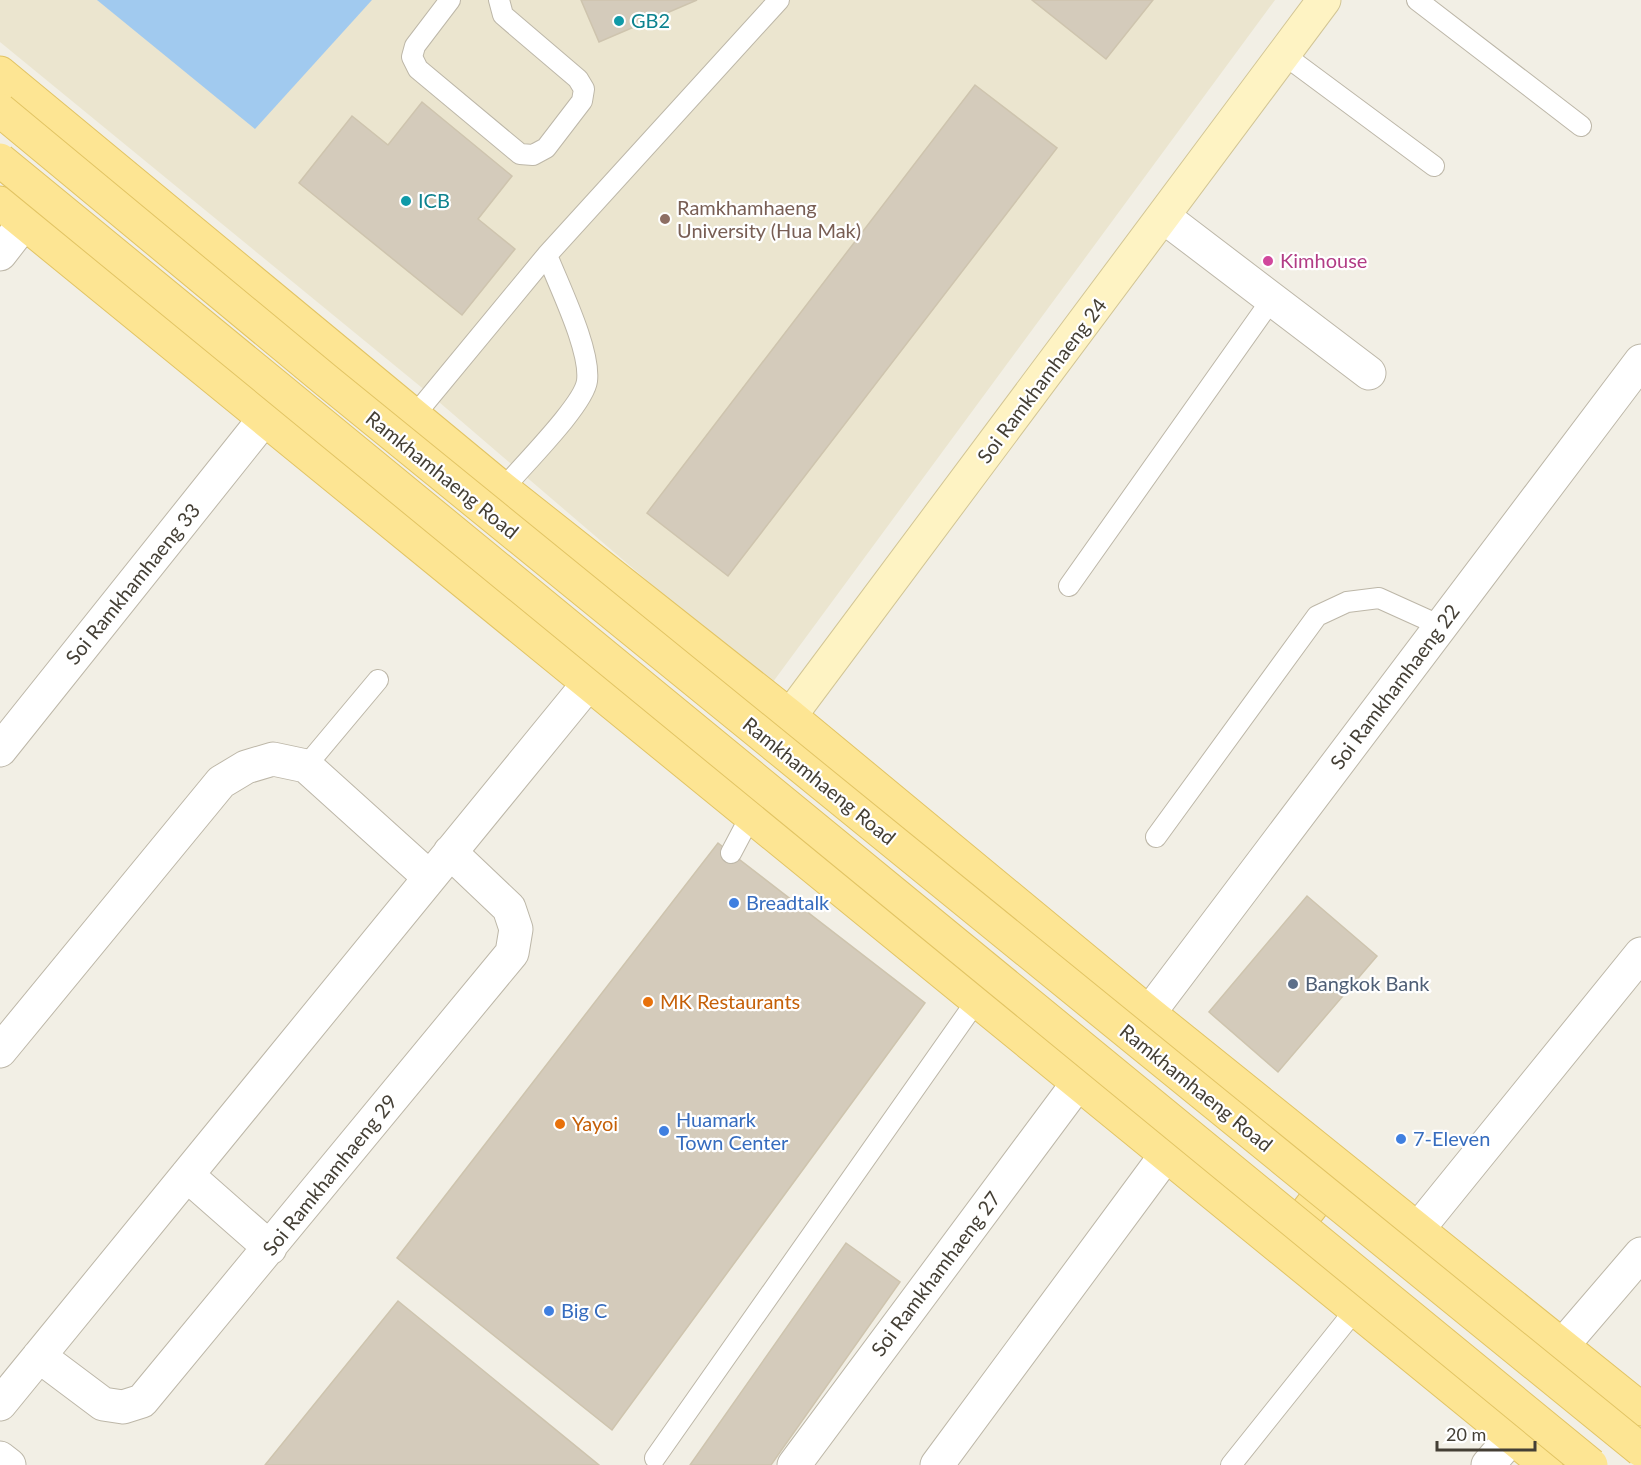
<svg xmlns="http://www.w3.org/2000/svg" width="1641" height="1465" viewBox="0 0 1641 1465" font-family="Lato,sans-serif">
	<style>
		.education { fill: #ebe5cf }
		.water { fill: #a1caef }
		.building { fill: #d4cbbb; stroke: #cec4ae; stroke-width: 1.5 }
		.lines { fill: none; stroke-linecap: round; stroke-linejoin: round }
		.service-casing { stroke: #bdb7a8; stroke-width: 22 }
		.minor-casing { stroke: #bdb7a8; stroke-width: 35 }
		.secondary-casing { stroke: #d2c595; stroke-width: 35 }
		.primary-casing { stroke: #e2c464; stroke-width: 35 }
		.service { stroke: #fff; stroke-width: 20 }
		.minor { stroke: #fff; stroke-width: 33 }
		.secondary { stroke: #fef3c3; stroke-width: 33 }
		.primary { stroke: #fde593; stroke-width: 33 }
		.primary-bridge-casing { stroke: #e2c464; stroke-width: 35; stroke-linecap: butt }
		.primary-bridge { stroke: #fde593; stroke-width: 33 }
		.culture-dot { fill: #0f9aa8; stroke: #fff; stroke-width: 2 }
		.education-dot { fill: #8d6e63; stroke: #fff; stroke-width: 2 }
		.hotel-dot { fill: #d1479c; stroke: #fff; stroke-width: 2 }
		.shop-dot { fill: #3f7fe0; stroke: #fff; stroke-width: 2 }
		.service-dot { fill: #5c6f8a; stroke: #fff; stroke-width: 2 }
		.food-dot { fill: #e8710a; stroke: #fff; stroke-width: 2 }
		.labels { text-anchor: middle; stroke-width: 4.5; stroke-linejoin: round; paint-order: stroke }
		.culture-label { font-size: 20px; fill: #0d838f; stroke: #fff; text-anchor: start }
		.education-label { font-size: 20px; fill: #785e54; stroke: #fff; text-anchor: start }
		.hotel-label { font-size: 20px; fill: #b23c85; stroke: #fff; text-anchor: start }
		.street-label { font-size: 20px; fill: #443f35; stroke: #fff }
		.shop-label { font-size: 20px; fill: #366cbe; stroke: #fff; text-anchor: start }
		.service-label { font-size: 20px; fill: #4e5e75; stroke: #fff; text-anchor: start }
		.food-label { font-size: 20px; fill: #c56008; stroke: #fff; text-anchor: start }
	</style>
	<rect width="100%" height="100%" fill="#f2efe5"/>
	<path class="education" d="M0 0H1275L770 686 432 396 0 42Z"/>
	<path class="water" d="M97 0H372L255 129Z"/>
	<path class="building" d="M581 0H697L599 42Z
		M1032 0H1153L1106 59Z
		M975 85 1057 148 728 576 647 513Z
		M422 102 512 176 478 219 515 249 462 315 299 183 352 116 388 145Z
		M718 843 925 1003 612 1430 397 1258Z
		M1307 896 1377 956 1278 1072 1209 1012Z
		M846 1243 900 1282 771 1465H690Z
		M398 1301 599 1465H265Z"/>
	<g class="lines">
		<defs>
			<path id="service" d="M450 0 415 46 412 57 418 69 520 154 533 155 546 148 582 101 584 89 578 79 503 15 499 0
				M1417 0 1581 126
				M1283 54 1434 166
				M414 416 547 255 779 0
				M503 489C521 467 584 405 587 381 591 350 559 286 547 255
				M1069 586 1272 299
				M306 766 378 680
				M1156 837 1317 616 1347 602 1379 598 1441 626
				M731 853 750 817
				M655 1458 977 1000
				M1231 1465 1355 1310"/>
			<path id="minor" d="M1164 217 1369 373
				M0 254 24 223
				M0 750 265 418
				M1149 1013 1641 361
				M0 1051 221 782 246 767 273 759 306 766 429 877
				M187 1175 270 1248
				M1418 1229 1641 954
				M1562 1346 1641 1254
				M39 1356 103 1404 123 1407 142 1401 512 953 516 929 509 908 450 852
				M0 1404 588 684
				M0 1458 9 1465
				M794 1465 1078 1083
				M937 1465 1166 1155
				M1488 1465 1512 1437"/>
			<path id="secondary" d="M790 716 1324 0"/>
			<path id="primary" d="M0 73 503 489 790 716 1149 1013 1641 1409
				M0 203 1546 1465
				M1280 1247 1340 1169"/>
		</defs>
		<use href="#service" class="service-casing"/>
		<use href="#minor" class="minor-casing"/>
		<use href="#secondary" class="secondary-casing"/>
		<use href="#primary" class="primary-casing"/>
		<use href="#service" class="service"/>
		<use href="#minor" class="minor"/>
		<use href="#secondary" class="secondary"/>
		<use href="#primary" class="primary"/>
		<defs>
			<path id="primary-bridge" d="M0 110 327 381 1641 1450
				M0 160 1591 1465"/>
		</defs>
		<use href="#primary-bridge" class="primary-bridge-casing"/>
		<use href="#primary-bridge" class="primary-bridge"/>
	</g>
	<g class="culture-dot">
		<circle cx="619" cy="21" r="6"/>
		<circle cx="406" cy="201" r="6"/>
	</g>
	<circle class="education-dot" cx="665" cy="219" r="6"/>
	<circle class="hotel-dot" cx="1268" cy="261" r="6"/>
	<g class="shop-dot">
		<circle cx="734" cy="903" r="6"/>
		<circle cx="664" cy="1131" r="6"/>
		<circle cx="1401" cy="1139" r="6"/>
		<circle cx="549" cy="1311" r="6"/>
	</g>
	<circle class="service-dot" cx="1293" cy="984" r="6"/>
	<g class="food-dot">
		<circle cx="648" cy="1002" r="6"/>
		<circle cx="560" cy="1124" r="6"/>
	</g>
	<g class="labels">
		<g class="culture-label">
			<text x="631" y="28">GB2</text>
			<text x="418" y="208">ICB</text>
		</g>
		<g class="education-label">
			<text x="677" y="215">Ramkhamhaeng<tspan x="677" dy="23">University (Hua Mak)</tspan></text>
		</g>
		<g class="hotel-label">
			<text x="1280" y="268">Kimhouse</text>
		</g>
		<g class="street-label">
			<text transform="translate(1042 381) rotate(-53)" y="7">Soi Ramkhamhaeng 24</text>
			<text transform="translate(442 475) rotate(39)" y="7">Ramkhamhaeng Road</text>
			<text transform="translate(133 584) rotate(-51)" y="7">Soi Ramkhamhaeng 33</text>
			<text transform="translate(1395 687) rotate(-53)" y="7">Soi Ramkhamhaeng 22</text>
			<text transform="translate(819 781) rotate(39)" y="7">Ramkhamhaeng Road</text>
			<text transform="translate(1196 1088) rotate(39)" y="7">Ramkhamhaeng Road</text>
			<text transform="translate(330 1175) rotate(-51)" y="7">Soi Ramkhamhaeng 29</text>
			<text transform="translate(936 1274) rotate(-53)" y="7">Soi Ramkhamhaeng 27</text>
		</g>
		<g class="shop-label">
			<text x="746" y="910">Breadtalk</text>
			<text x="676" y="1127">Huamark<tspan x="676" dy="23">Town Center</tspan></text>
			<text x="1413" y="1146">7-Eleven</text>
			<text x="561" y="1318">Big C</text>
		</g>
		<g class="service-label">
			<text x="1305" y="991">Bangkok Bank</text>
		</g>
		<g class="food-label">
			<text x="660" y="1009">MK Restaurants</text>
			<text x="572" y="1131">Yayoi</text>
		</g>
	</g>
	<path d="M1437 1441v9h98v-9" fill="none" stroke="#443f35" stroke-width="3"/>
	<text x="1446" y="1441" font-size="18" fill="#443f35" stroke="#ffffff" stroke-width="4.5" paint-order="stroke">20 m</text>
</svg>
